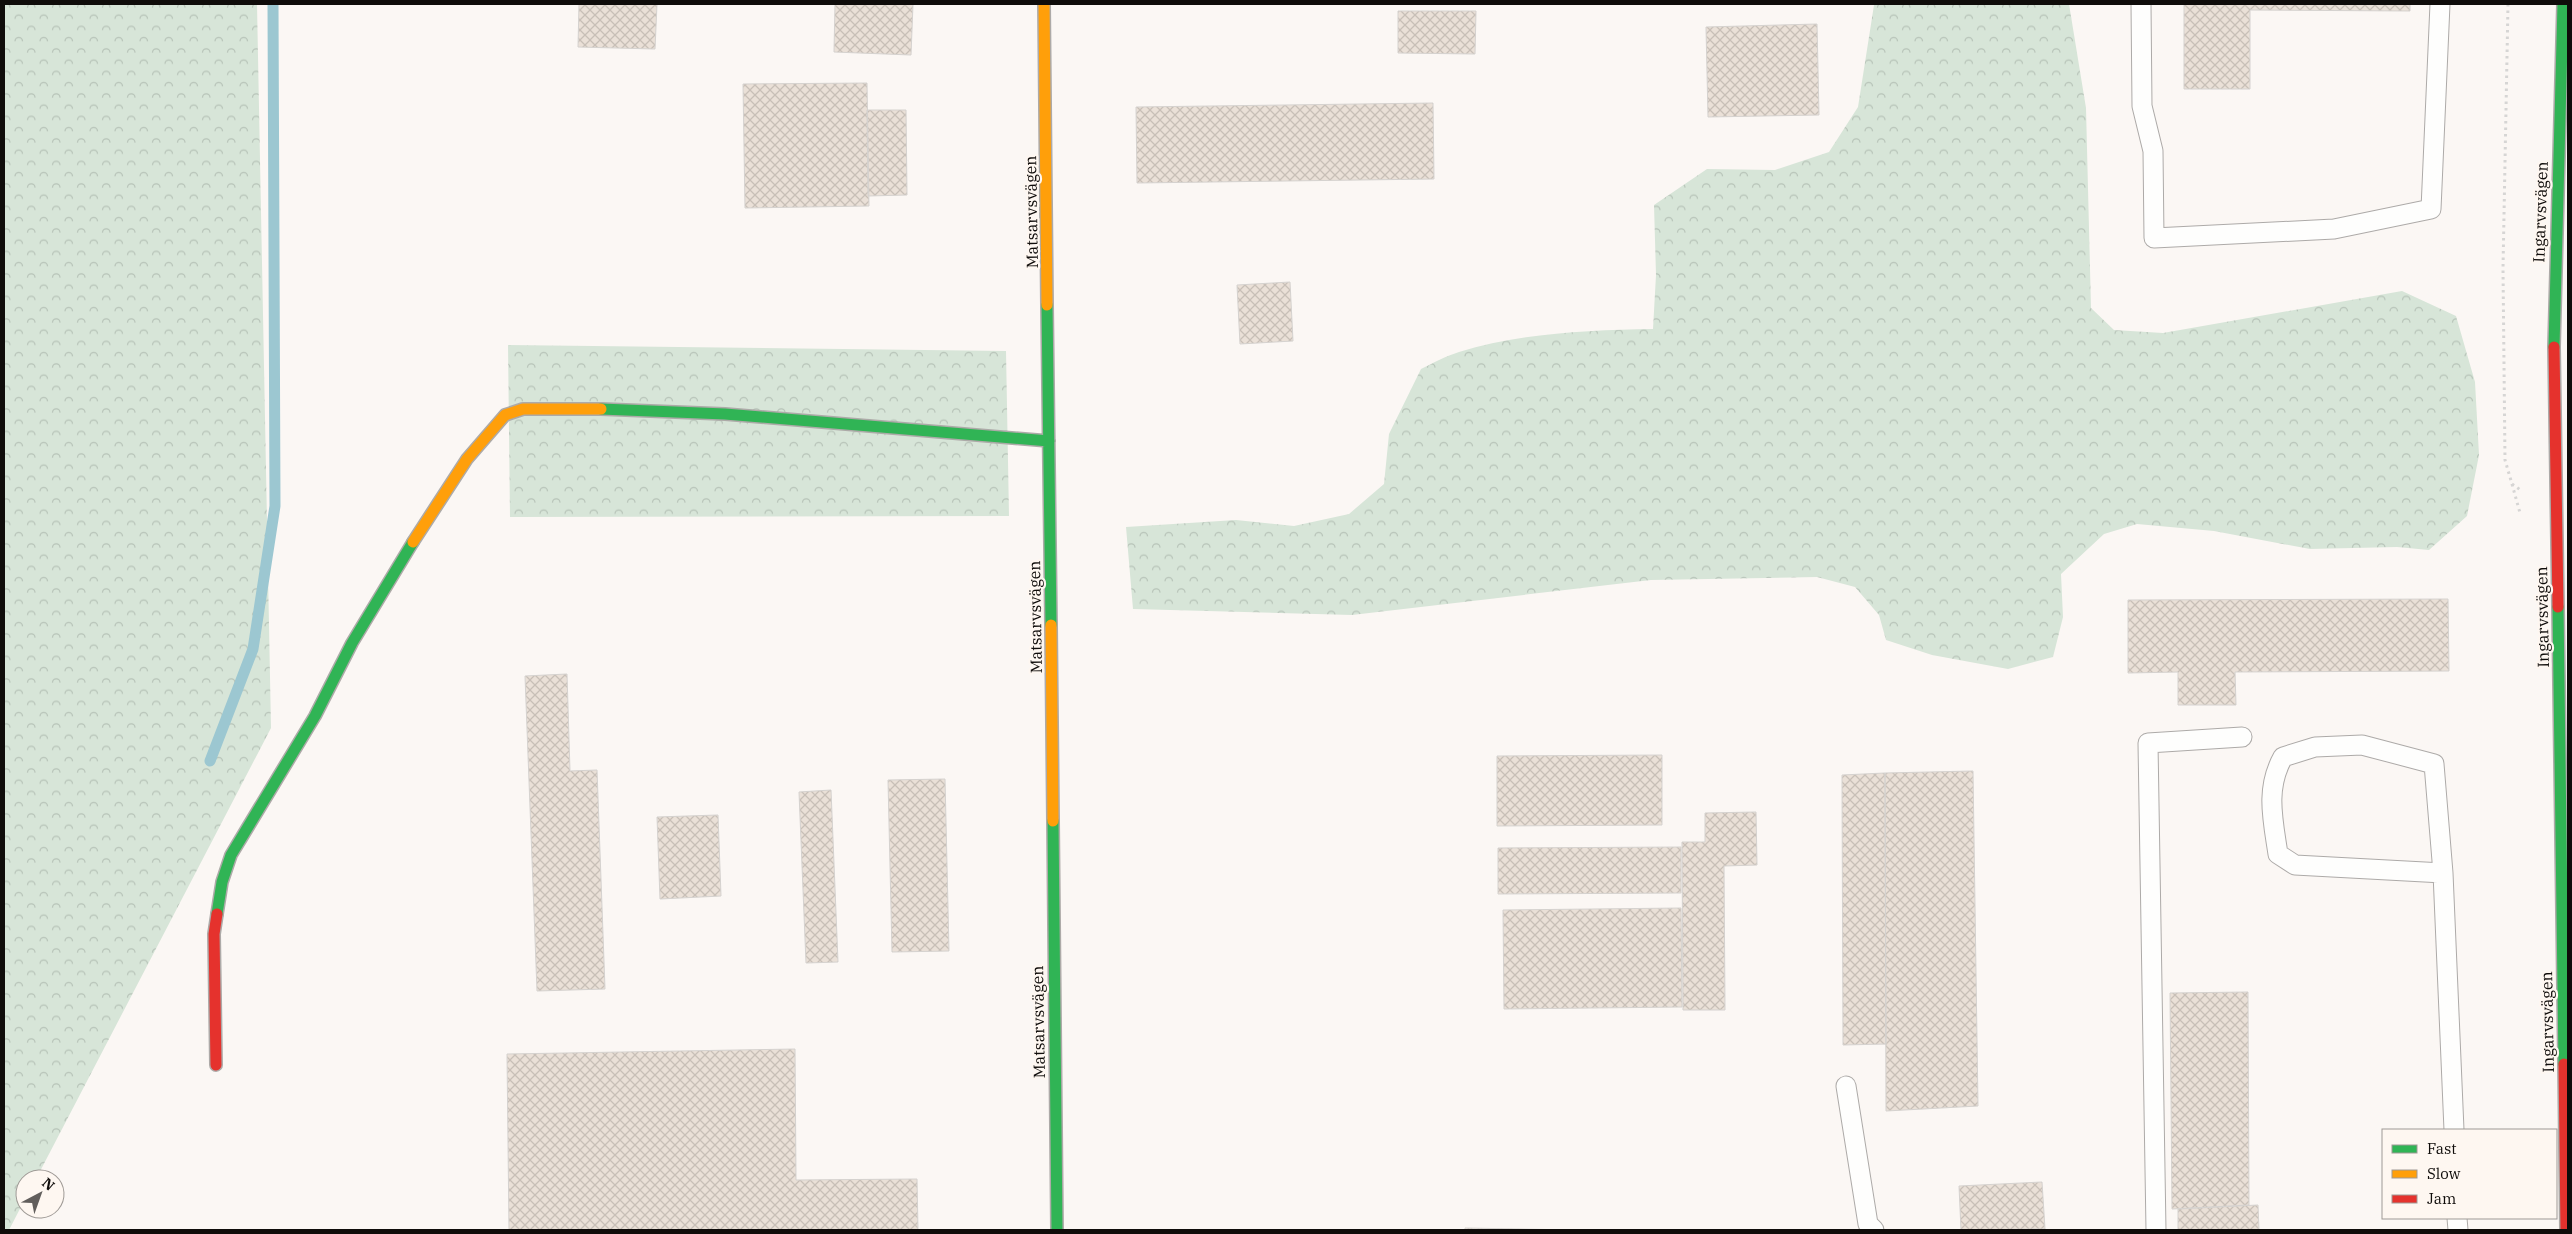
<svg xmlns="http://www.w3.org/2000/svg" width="2572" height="1234" viewBox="0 0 2572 1234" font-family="'IBM Plex Serif',serif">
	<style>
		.forest { fill: url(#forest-crowns) }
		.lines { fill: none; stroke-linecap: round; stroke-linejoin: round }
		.stream { stroke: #9cc7d1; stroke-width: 11 }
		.building { fill: url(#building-cross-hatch); stroke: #d5d2cf }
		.lane-casing { stroke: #adaaa8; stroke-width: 21 }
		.fast-casing { stroke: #adaaa8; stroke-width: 14 }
		.slow-casing { stroke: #adaaa8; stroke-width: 14 }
		.jam-casing { stroke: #adaaa8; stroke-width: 14 }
		.path { stroke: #d6d5d4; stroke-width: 3; stroke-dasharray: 2.5 4; stroke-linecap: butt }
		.lane { stroke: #fefefd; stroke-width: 19 }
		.fast { stroke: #30b455; stroke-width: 11 }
		.slow { stroke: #ff9f0a; stroke-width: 11 }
		.jam { stroke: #e5322d; stroke-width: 11 }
		.labels { text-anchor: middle; stroke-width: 4.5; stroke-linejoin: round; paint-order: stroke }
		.street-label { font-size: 16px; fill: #0f0c0a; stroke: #fef7f1 }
	</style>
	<defs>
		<pattern id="forest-crowns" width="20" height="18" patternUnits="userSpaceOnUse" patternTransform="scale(1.25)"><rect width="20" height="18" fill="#d7e5d8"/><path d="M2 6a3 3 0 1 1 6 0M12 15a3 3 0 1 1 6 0" fill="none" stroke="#b7c3b8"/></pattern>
		<pattern id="building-cross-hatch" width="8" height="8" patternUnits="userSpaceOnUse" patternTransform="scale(1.25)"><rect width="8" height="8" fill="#eae0d7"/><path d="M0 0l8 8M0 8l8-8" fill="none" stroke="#c8bfb7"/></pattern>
	</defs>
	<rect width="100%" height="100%" fill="#fbf7f4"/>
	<path class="forest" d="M4 4H257L271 728 36 1179H25V1199L9 1230H4Z
		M1880 4H2069L2086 108 2091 308 2114 330 2163 333 2402 291 2456 316 2475 382 2479 455 2467 516 2429 550 2397 547 2310 549 2214 531 2137 524 2104 534 2061 574 2063 617 2053 657 2008 669 1932 655 1886 640 1879 615 1855 587 1817 577 1651 580 1352 615 1133 609 1126 527 1236 520 1294 526 1349 514 1384 484 1389 434 1421 369C1433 363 1446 356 1459 352 1521 333 1589 330 1653 329L1656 275 1654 205 1707 169 1775 170 1829 152 1858 107 1874 5Z
		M508 345 1006 351 1009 516 510 517Z"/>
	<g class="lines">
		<path class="stream" d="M210 761 253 649 275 506 273 4"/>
	</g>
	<path class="building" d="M579 4H657L655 49 578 47Z
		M835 4H913L911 55 834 52Z
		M2184 4H2410V11L2250 10V89H2184Z
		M1398 11H1476L1475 54 1398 53Z
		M1817 24 1819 115 1708 117 1706 27Z
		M867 83 869 206 745 208 743 84Z
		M1433 103 1434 179 1137 183 1136 107Z
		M867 110H906L907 195 868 196Z
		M1290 282 1293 341 1240 344 1237 285Z
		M2448 599 2449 671 2235 672 2236 705H2178V672L2128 673V600Z
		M567 674 570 771 597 770 605 989 537 991 525 676Z
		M1662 755V825L1497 826V756Z
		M1973 771 1978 1106 1886 1111 1885 773Z
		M1885 773 1886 1044 1843 1045 1842 775Z
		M945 779 949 951 892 952 888 780Z
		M831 790 838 962 806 963 799 792Z
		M1756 812 1757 865 1724 866 1725 1010H1683L1682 842H1705V813Z
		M718 815 721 896 660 899 657 817Z
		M1681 847V893L1498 894V848Z
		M1681 908 1682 1007 1504 1009 1503 910Z
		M2248 992 2249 1205 2172 1209 2170 993Z
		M795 1049 796 1180 917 1179 918 1230H509L507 1054Z
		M2042 1182 2045 1229 1961 1230 1959 1186Z
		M2258 1205 2259 1230H2178V1209Z
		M1465 1228 1574 1230H1465Z"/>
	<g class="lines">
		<defs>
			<path id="lane" d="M2141 4 2142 106 2153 151 2154 238 2334 229 2431 209 2440 4
				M2443 873 2295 865 2278 854C2273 820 2265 789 2283 757L2315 747 2362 745 2434 764 2443 873 2454 1130
				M1846 1086 1868 1224 1874 1230
				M2457 1218 2458 1230
				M2156 1230 2148 743 2242 737"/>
			<path id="fast" d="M1047 305 1051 625
				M2554 347 2563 4
				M601 409 725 414 1049 441
				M2558 607 2564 1064
				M1053 821 1057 1230
				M217 914 222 882 231 855 315 716 352 643 413 542"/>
			<path id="slow" d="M1044 4 1047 305
				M413 542 467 459 505 415 523 409H601
				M1051 625 1053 821"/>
			<path id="jam" d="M2554 347 2558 607
				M2564 1064 2566 1230
				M216 1065 214 934 217 914"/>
		</defs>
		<use href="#lane" class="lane-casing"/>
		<use href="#fast" class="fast-casing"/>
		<use href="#slow" class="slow-casing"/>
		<use href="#jam" class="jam-casing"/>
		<path class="path" d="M2508 4 2503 268 2505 460 2512 484 2522 491
			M2512 484 2520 513"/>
		<use href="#lane" class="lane"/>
		<use href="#fast" class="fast"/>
		<use href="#slow" class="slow"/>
		<use href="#jam" class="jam"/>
	</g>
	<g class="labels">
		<g class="street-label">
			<text transform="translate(1031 212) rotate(-91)" y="6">Matsarvsvägen</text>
			<text transform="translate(2540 212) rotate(-88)" y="6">Ingarvsvägen</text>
			<text transform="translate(1035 617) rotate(-91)" y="6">Matsarvsvägen</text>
			<text transform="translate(2542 617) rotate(-91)" y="6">Ingarvsvägen</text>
			<text transform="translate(1038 1022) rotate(-91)" y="6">Matsarvsvägen</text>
			<text transform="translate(2547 1022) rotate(-91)" y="6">Ingarvsvägen</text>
		</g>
	</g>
	<rect width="2572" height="1234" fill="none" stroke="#0f0c0a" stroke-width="10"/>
	<rect x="2382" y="1129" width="175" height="90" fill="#fef7f1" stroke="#9e9995"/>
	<rect x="2392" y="1145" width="25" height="8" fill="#30b455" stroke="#9e9995"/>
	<text x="2427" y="1154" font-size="15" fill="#0f0c0a">Fast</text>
	<rect x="2392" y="1170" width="25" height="8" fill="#ff9f0a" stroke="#9e9995"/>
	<text x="2427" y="1179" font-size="15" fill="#0f0c0a">Slow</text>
	<rect x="2392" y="1195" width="25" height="8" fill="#e5322d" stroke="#9e9995"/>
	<text x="2427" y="1204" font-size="15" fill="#0f0c0a">Jam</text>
	<g transform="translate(40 1194) rotate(41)"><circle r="24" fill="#fef7f1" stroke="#9e9995"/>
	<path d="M0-4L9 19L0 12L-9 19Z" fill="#625e5c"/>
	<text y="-8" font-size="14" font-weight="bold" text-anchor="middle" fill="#0f0c0a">N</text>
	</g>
</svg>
